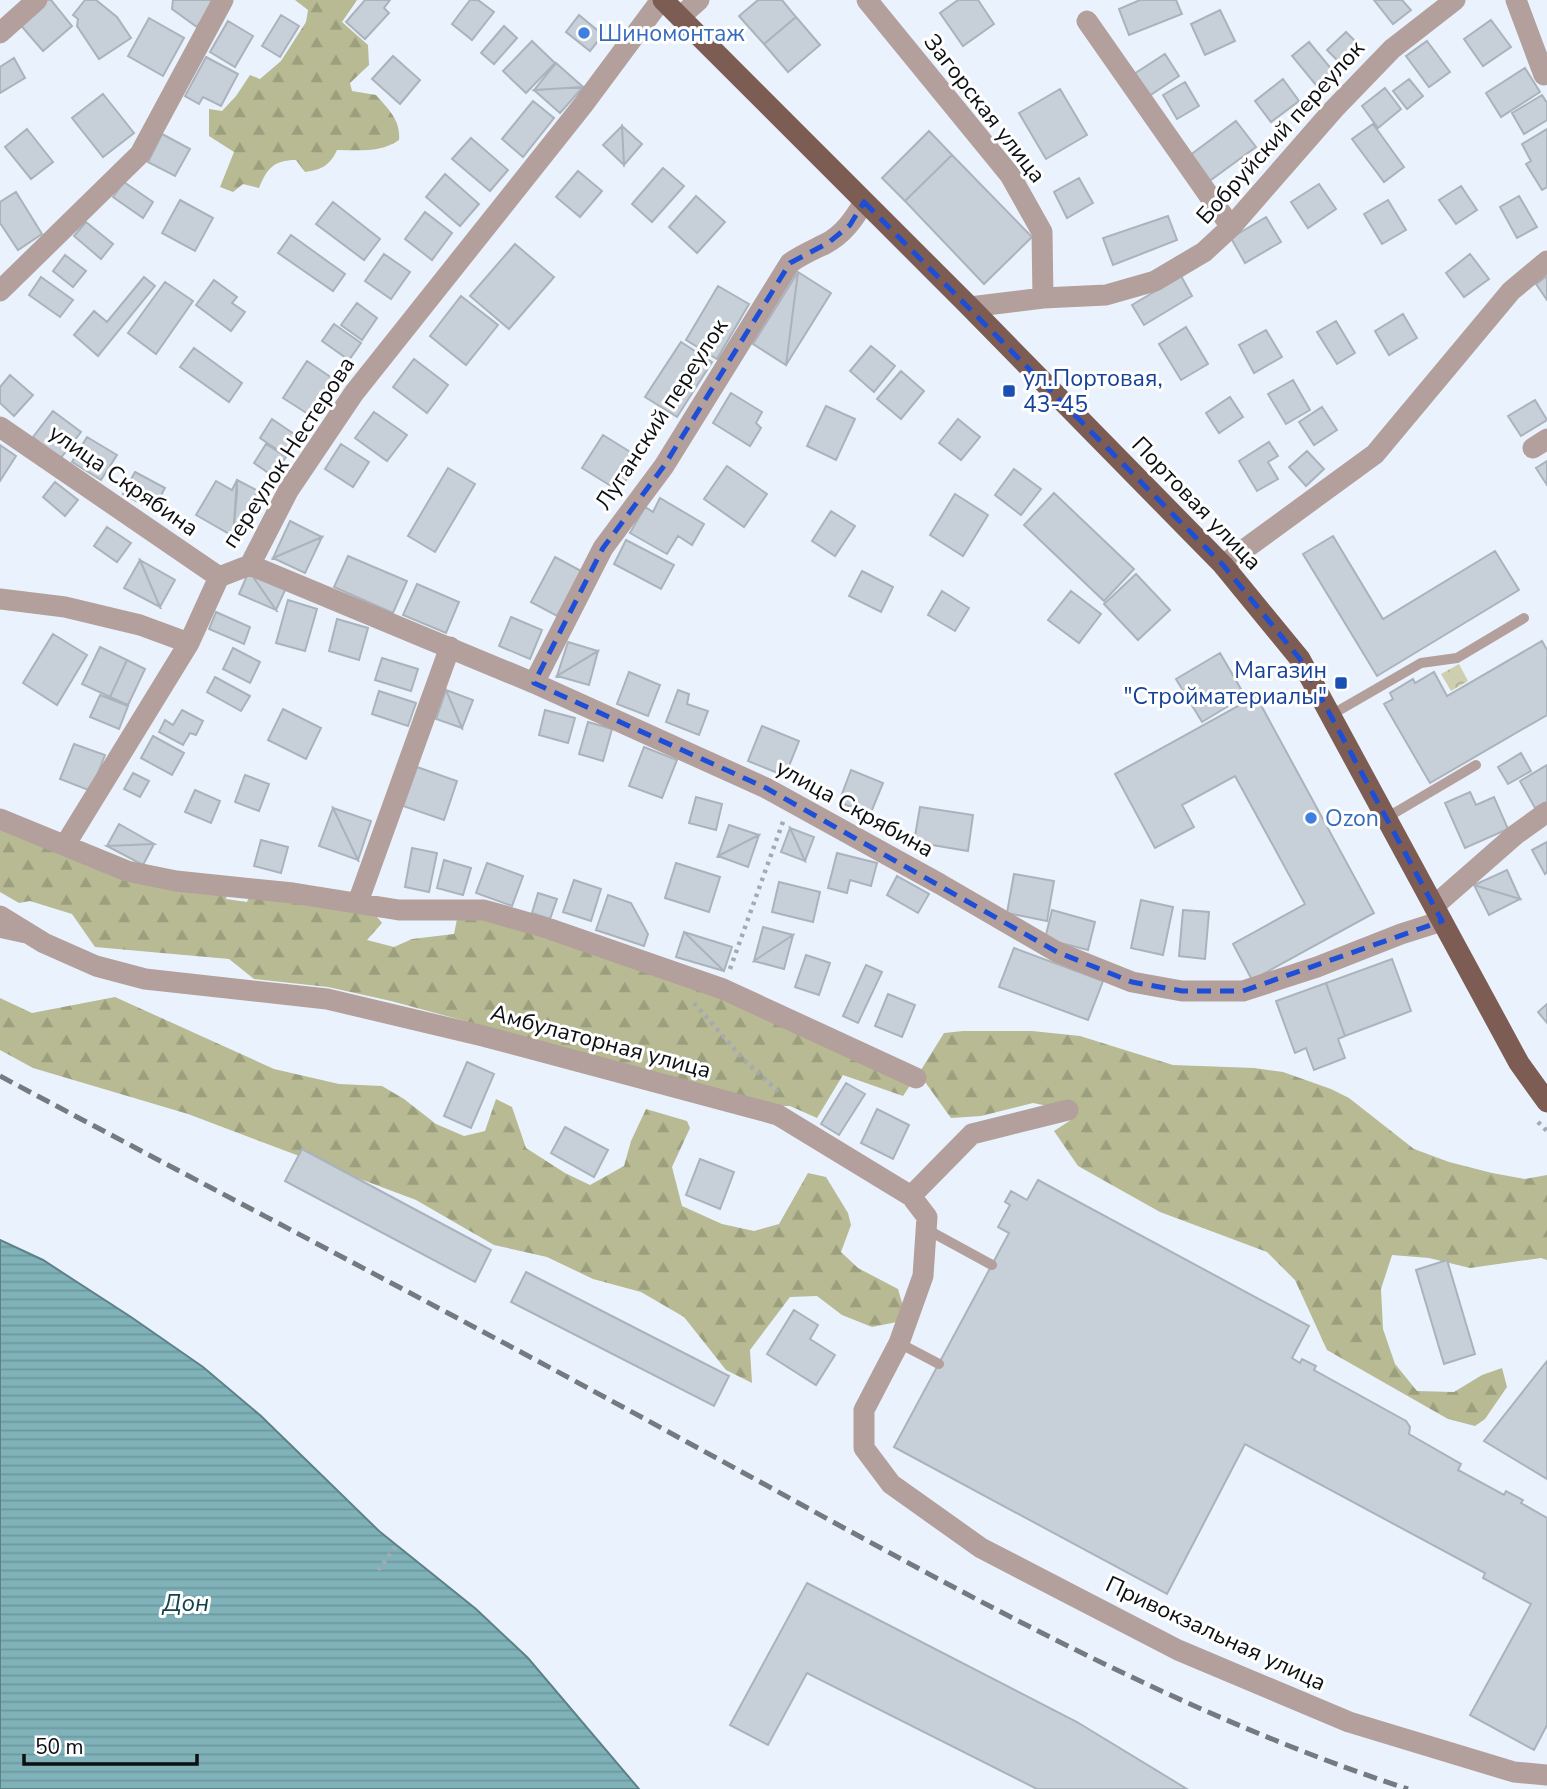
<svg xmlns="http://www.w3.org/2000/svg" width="1547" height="1789" viewBox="0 0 1547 1789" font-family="'Nunito Sans',sans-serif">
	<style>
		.forest { fill: url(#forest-firs) }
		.park { fill: url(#park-crowns) }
		.water { fill: url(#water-rules); stroke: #5e8187; stroke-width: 2 }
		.building { fill: #c7d0d9; stroke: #aab3bc; stroke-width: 2 }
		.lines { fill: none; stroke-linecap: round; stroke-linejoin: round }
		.path { stroke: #a3abb2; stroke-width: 4.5; stroke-dasharray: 3.5 5; stroke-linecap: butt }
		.service { stroke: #b39f9b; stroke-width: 10 }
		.minor { stroke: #b39f9b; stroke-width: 21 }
		.primary { stroke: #7d5c53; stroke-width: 21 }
		.rail { stroke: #747a80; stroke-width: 5; stroke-dasharray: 14 7; stroke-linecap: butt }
		.marked { fill: none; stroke: #1d4ed8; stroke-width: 5; stroke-dasharray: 14 9; stroke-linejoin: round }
		.shop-dot { fill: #3f7fe0; stroke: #fff; stroke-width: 2.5 }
		.transit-dot { fill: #1a4fb4; stroke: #fff; stroke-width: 2.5 }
		.labels { text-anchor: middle; stroke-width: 6; stroke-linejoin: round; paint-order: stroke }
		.shop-label { font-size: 23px; fill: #366cbe; stroke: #fff; text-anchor: start }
		.street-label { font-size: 23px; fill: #0d1013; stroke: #fff }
		.transit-label { font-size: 23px; fill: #164399; stroke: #fff; text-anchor: start }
		.water-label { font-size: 24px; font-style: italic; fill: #144348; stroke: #fff }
	</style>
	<defs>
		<pattern id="forest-firs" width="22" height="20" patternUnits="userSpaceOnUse" patternTransform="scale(1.75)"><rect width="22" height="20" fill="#b7ba92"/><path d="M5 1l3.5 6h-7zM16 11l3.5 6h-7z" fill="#9c9f7d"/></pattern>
		<pattern id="park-crowns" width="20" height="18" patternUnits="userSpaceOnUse" patternTransform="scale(1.75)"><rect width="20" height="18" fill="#cdcfae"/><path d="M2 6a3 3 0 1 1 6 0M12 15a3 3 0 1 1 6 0" fill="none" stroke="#afb195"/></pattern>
		<pattern id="water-rules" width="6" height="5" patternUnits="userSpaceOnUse" patternTransform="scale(1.75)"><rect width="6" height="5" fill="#80b2b9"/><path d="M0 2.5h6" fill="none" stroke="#6d989e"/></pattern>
	</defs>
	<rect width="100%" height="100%" fill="#eaf3fd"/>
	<path class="forest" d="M295 0H357L342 22 368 45 369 65 350 83 352 91 376 95C388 109 401 120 399 140 381 153 358 150 337 150 330 165 322 170 305 172L296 160C273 160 267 169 259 188L243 184 233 192 220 187 234 152 209 136V109L222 111 236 96 250 75 260 79 281 61 306 22 308 10Z
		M0 824 228 890 226 899 247 902 251 892 370 908 382 923 367 940 394 947 412 939 454 934 458 914H483L721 993 913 1081 903 1096 843 1075 817 1118 790 1106H779L391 1001 328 987 254 979 229 959 95 947 72 914 30 901 19 903 0 892Z
		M115 997 274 1069 339 1084 382 1086 404 1099 436 1124 464 1136 485 1131 496 1099 512 1107 526 1148 565 1173 590 1185 624 1166 631 1141 646 1109 687 1121 690 1128 672 1167 682 1206 722 1224 754 1231 779 1224 808 1173 826 1177 848 1213 851 1225 841 1252 858 1268 898 1289 907 1320 872 1327 842 1315 817 1296 790 1297 750 1350 752 1383 726 1370 684 1317 641 1292 593 1279 547 1257 494 1245 416 1200 188 1114 33 1068 0 1050V998L32 1013Z
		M963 1031H1032L1080 1036 1173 1065 1254 1068 1283 1072 1331 1089 1349 1098 1414 1149 1449 1162 1492 1173 1525 1179 1547 1175V1260L1541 1258 1470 1268 1429 1258 1392 1255 1381 1289 1383 1329 1395 1364 1417 1391 1454 1392 1482 1375 1502 1368 1507 1387 1485 1419 1475 1426 1448 1419 1327 1350 1295 1280 1267 1252 1160 1212 1078 1166 1054 1131 1074 1118 1068 1110 1033 1103 981 1116 951 1118 925 1082 916 1078 944 1033Z"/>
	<path class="park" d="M1459 664 1468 681 1451 691 1441 674Z"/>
	<path class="water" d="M0 1240 43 1260 131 1317 203 1367 261 1416 379 1531 476 1609 528 1658 639 1789H0Z"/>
	<path class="building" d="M43 0H51L72 26 43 51 18 22Z
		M85 0H96L117 17 131 38 99 59 77 26 78 19 73 15Z
		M173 0H217L197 27 172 9Z
		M365 0H390L384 8 389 13 365 39 346 22Z
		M470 0H478L494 12 472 40 452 24Z
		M758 0H782L796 17 764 44 739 16Z
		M958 0H978L994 24 963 46 940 13Z
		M1140 0H1176L1182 14 1129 35 1119 9Z
		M1374 0H1402L1411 10 1393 24Z
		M1220 10 1235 41 1205 55 1191 24Z
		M281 15 299 26 280 57 262 46Z
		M579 15 603 35 590 51 566 32Z
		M796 17 820 45 788 72 764 44Z
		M149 18 184 38 163 76 128 56Z
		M1491 20 1511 47 1483 66 1464 39Z
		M228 21 253 36 235 67 210 52Z
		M504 26 517 38 494 64 481 53Z
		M1346 32 1361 47 1342 65 1327 50Z
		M532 41 555 63 526 93 503 71Z
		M1427 41 1450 72 1429 87 1406 56Z
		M1309 42 1333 71 1316 85 1292 56Z
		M1165 54 1179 76 1149 96 1134 74Z
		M393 56 420 80 400 104 372 79Z
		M206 57 238 74 221 106 203 97 199 104 185 96Z
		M14 58 25 78 0 93V67Z
		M556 63 583 87 534 90Z
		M1525 68 1540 92 1501 117 1486 93Z
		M1283 79 1299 101 1271 122 1255 101Z
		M1409 79 1423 96 1407 109 1393 91Z
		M1185 82 1199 106 1177 119 1163 95Z
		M583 87 560 113 534 90Z
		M1385 88 1401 109 1378 128 1362 106Z
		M1060 89 1087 135 1046 159 1019 113Z
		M103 94 134 133 103 157 72 118Z
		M1542 95 1547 103V120L1524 134 1512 113Z
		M533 101 554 118 523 157 502 139Z
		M1236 121 1256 147 1208 182 1189 156Z
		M1373 124 1404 167 1384 182 1352 139Z
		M622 126 642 144 624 165Z
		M622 126 624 165 603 145Z
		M27 129 53 162 31 179 5 147Z
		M1547 129V187L1542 190 1526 164 1531 161 1522 144Z
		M929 131 952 155 905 201 882 178Z
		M162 134 190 149 175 176 148 162Z
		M471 138 508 170 490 191 452 159Z
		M952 155 1032 237 984 284 905 201Z
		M663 168 684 186 652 222 632 204Z
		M578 171 602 191 580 217 556 197Z
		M445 174 479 204 460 226 426 197Z
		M1079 178 1093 203 1067 218 1054 192Z
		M124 182 153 202 143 218 113 197Z
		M1319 184 1336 209 1308 228 1291 202Z
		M1461 186 1477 210 1456 224 1439 200Z
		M16 192 42 234 18 250 0 223V202Z
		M696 196 725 222 697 253 669 227Z
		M1519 196 1537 227 1517 238 1500 207Z
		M180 200 213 218 195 251 162 233Z
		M1388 200 1406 230 1382 244 1364 214Z
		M333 202 380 239 364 260 316 224Z
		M425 212 452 233 432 260 405 239Z
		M1168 216 1177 240 1113 265 1103 238Z
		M1266 217 1281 242 1245 263 1231 238Z
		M86 222 113 244 101 259 74 236Z
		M291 235 345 274 333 291 278 253Z
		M515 244 554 277 509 329 470 296Z
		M384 254 410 272 391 299 365 281Z
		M1470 254 1489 279 1464 297 1446 273Z
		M65 255 86 271 73 287 53 271Z
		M798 272 786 365 753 344Z
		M798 272 831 293 786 365Z
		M1181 276 1192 296 1144 325 1132 305Z
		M1547 276V300L1536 284Z
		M41 277 73 300 60 317 29 295Z
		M144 277 155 286 98 356 74 335 94 311 107 322Z
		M214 280 237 297 232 303 245 312 231 331 196 305Z
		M165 282 193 301 156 354 128 333Z
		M718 286 749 304 717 359 686 340Z
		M461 296 498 325 466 365 430 336Z
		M357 303 377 318 362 340 341 325Z
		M1403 314 1417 338 1389 355 1375 331Z
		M1336 321 1355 353 1337 364 1317 332Z
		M334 324 361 343 349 360 322 341Z
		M1186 327 1208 364 1181 380 1159 344Z
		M1266 330 1282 357 1254 373 1239 345Z
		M681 342 712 362 677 417 645 397Z
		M871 346 895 366 874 392 850 371Z
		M194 348 242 383 229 402 180 367Z
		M414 359 448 385 427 413 393 387Z
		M307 361 332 378 308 414 283 398Z
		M901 371 924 391 901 419 877 399Z
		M10 375 33 395 14 416 0 403V387Z
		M1293 380 1310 410 1286 424 1268 394Z
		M731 393 762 412 756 423 761 428 750 446 713 423Z
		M1230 397 1243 417 1219 433 1206 413Z
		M1535 400 1547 420 1521 436 1508 416Z
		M826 406 855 419 836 460 807 446Z
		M1322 407 1337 430 1314 445 1299 422Z
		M53 411 81 432 60 459 33 437Z
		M374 412 407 435 387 461 355 438Z
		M272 419 297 436 285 455 260 438Z
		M958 419 980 437 961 460 939 443Z
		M603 435 640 458 619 491 582 468Z
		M87 437 117 455 101 480 72 462Z
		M1269 442 1278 456 1268 462 1278 479 1257 491 1239 461Z
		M266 444 286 457 273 476 254 463Z
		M341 444 369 462 353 487 325 469Z
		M0 445 16 456 0 481Z
		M1307 451 1324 469 1306 486 1289 467Z
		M1547 461V485L1536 468Z
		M727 466 767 494 744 527 704 499Z
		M448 468 475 484 435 552 408 536Z
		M1014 469 1041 489 1021 515 995 495Z
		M135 472 165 488 153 510 123 494Z
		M237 480V492L233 536 196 515 216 481 232 490Z
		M237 480 258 491 233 536Z
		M55 482 78 500 65 516 43 497Z
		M1054 493 1134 569 1104 601 1024 525Z
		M955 494 988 515 963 556 930 535Z
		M660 498 704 524 692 545 678 536 667 554 630 533 645 507 653 512Z
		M831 511 855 526 835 556 812 541Z
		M290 521 322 537 273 558Z
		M107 527 131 543 117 562 94 546Z
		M1333 536 1383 619 1495 551 1519 590 1377 676 1303 554Z
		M322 537 305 573 273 558Z
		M626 540 674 565 661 589 614 564Z
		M348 556 407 581 393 613 334 587Z
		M555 557 581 571 557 616 531 602Z
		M140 560 175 580 160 607Z
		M140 560 160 607 124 588Z
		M249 571 286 588 276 610Z
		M249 571 276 610 239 594Z
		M862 571 893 587 881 612 849 596Z
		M1136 574 1170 610 1138 640 1104 604Z
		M417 584 459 602 446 633 403 615Z
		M942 591 969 608 955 631 928 615Z
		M1071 591 1101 614 1079 643 1048 620Z
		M288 600 317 609 305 651 276 643Z
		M216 612 250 627 244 644 209 629Z
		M511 617 542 630 530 659 499 646Z
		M337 619 368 628 359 660 329 651Z
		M53 634 87 655 57 705 23 683Z
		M1542 641 1547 650V715L1430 783 1384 704 1393 699 1390 693 1413 679 1415 683 1434 672 1447 696Z
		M568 642 598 651 557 676Z
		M100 647 127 660 110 697 82 684Z
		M233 648 260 662 250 683 223 669Z
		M598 651 589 685 557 676Z
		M1220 653 1245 696 1202 722 1176 679Z
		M382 658 418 669 411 691 375 680Z
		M127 660 145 669 128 705 110 697Z
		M629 672 660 685 648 716 617 704Z
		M215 677 250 696 241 711 207 692Z
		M446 690 473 700 462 728Z
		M446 690 462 728 436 719Z
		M678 690 689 694 687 704 708 711 699 735 666 722Z
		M379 691 416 703 408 726 372 714Z
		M100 695 128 706 119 729 90 717Z
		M1256 696 1374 913 1252 980 1233 944 1305 904 1235 776 1182 805 1194 827 1155 848 1115 774Z
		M283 709 321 728 306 759 268 740Z
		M182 710 203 721 196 735 190 733 183 745 159 732 165 720 173 725Z
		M545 710 575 718 568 743 539 735Z
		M588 722 612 729 603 761 579 754Z
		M762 726 799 741 785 776 748 761Z
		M153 736 184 753 172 775 141 758Z
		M74 744 105 755 91 791 60 779Z
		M644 747 677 760 662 798 629 786Z
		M1521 753 1531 771 1508 784 1498 767Z
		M1547 765V802L1535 808 1520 781Z
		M417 767 457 781 444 820 403 806Z
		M851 770 883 783 870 815 839 802Z
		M133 773 149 781 140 797 124 789Z
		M245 775 269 784 259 811 235 802Z
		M195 790 220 801 211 823 185 812Z
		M1470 792 1476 805 1494 797 1508 829 1465 848 1445 803Z
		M696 797 722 804 716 830 689 823Z
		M920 807 973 815 968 851 914 842Z
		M333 808 371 821 358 860Z
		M333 808 358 860 319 846Z
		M119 824 154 844 107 846Z
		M729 825 759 835 718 856Z
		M790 828 814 837 805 861Z
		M790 828 805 861 781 852Z
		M759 835 748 867 718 856Z
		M261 840 288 847 281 873 254 866Z
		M1547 842V872L1545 874 1532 850Z
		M154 844 143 865 107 846Z
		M412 848 437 853 429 892 405 887Z
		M837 853 877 863 871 886 850 880 847 893 828 888Z
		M444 860 471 868 463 895 437 888Z
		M487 863 523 876 512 906 476 893Z
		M676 863 720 877 709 912 665 898Z
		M1507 870 1520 899 1474 885Z
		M1014 874 1054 881 1047 921 1007 913Z
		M897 876 929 894 918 913 887 895Z
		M574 880 601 889 591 921 563 912Z
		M779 882 820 892 813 922 772 912Z
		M1474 885 1520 899 1489 915Z
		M538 893 557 899 550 919 532 913Z
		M608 895 631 903 648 934 644 946 596 930Z
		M1141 900 1173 907 1163 955 1131 948Z
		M1052 910 1095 922 1088 950 1045 939Z
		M1183 910 1209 912 1205 959 1179 956Z
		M763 927 793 935 754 961Z
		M684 932 732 947 724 971Z
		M684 932 724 971 676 957Z
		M793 935 784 969 754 961Z
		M1014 948 1103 981 1088 1020 999 987Z
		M806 955 830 963 819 995 795 987Z
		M1392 959 1411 1011 1345 1036 1326 983Z
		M866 965 882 972 858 1023 843 1016Z
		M1326 983 1345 1036 1338 1039 1345 1058 1314 1070 1306 1048 1295 1053 1276 1001Z
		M888 994 915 1005 902 1037 875 1026Z
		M1547 1004V1023L1538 1012Z
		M467 1062 494 1074 471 1128 444 1116Z
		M846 1083 865 1094 839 1135 821 1124Z
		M877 1109 909 1125 893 1159 861 1143Z
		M565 1127 608 1150 594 1177 551 1153Z
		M302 1149 491 1250 475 1282 285 1181Z
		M700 1159 734 1172 720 1209 686 1195Z
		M1038 1180 1309 1326 1292 1358 1300 1363 1302 1359 1316 1366 1314 1370 1406 1421 1410 1427 1409 1434 1461 1464 1458 1470 1504 1495 1506 1491 1523 1500 1521 1503 1547 1518V1725L1534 1750 1470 1715 1531 1604 1483 1578 1485 1573 1245 1444 1167 1594 894 1447 1009 1233 998 1227 1010 1205 1005 1202 1011 1191 1027 1200Z
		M1447 1260 1475 1354 1444 1364 1416 1270Z
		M526 1272 729 1376 714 1406 511 1302Z
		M794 1310 818 1325 810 1339 835 1355 816 1385 767 1354Z
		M1547 1361V1479L1484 1441Z
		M807 1583 1077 1722 1187 1789H1037L807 1673 768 1745 730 1725Z"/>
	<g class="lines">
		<path class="path" d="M730 969 784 819
			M694 1003 743 1059 780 1093
			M1538 1122 1547 1131
			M378 1570 397 1545"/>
		<path class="service" d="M1331 715 1421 663 1457 658 1524 618
			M1386 818 1476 765
			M0 933 24 938
			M926 1229 992 1265
			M899 1343 939 1364"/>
		<path class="minor" d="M867 0 1010 175 1042 232 1043 298
			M1516 0 1544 75
			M680 17 699 0
			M1087 21 1231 227
			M0 33 37 0
			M0 291 140 154 223 0
			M970 307 1043 298 1106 295 1155 281 1204 252 1231 227 1334 109 1392 49 1455 0
			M0 427 219 577
			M1533 448 1547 439
			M250 565 534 683 766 788 940 884 1057 952 1132 982 1182 991H1243L1317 967 1401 934 1442 921
			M1223 565 1375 454 1511 291 1547 261
			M0 599 65 607 140 625 189 643
			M534 683 603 548 664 466 790 263C801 255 813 250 825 244 843 235 854 219 864 202
			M0 819 127 871 176 881 293 893 399 910H484L550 929 723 989 916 1078
			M65 845 189 643 219 577 250 565 288 491 354 393 583 105 661 0
			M358 902 450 647
			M1434 906 1515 835 1547 812
			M0 916 44 943 96 966 145 979 327 999 483 1036 778 1115 911 1196 927 1217 923 1276 899 1343 864 1410V1448L891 1484 981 1548 1178 1650 1349 1722 1514 1772 1547 1775
			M911 1196 972 1134 1068 1110"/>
		<path class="primary" d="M663 0 970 307 1223 565 1300 659 1519 1063 1547 1102"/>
		<path class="rail" d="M0 1076C229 1198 459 1317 687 1442 921 1569 1154 1706 1408 1789"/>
	</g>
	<path class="marked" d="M864 202 1223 565 1300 659 1442 921 1243 991H1182L1132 982 1057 952 766 788 534 683 603 548 664 466 790 263 828 243 850 225Z"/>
	<g class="shop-dot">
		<circle cx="584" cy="33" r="7"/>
		<circle cx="1311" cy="818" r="7"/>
	</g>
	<g class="transit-dot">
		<rect x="1002" y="384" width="14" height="14" rx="3.5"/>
		<rect x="1334" y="676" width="14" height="14" rx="3.5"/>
	</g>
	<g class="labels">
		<g class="shop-label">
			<text x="598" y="41">Шиномонтаж</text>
			<text x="1325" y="826">Ozon</text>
		</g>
		<g class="street-label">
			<text transform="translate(985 108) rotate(52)" y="8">Загорская улица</text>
			<text transform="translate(1280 132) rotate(-48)" y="8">Бобруйский переулок</text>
			<text transform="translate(661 414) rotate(-57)" y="8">Луганский переулок</text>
			<text transform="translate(288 452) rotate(-57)" y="8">переулок Нестерова</text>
			<text transform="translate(124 480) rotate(35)" y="8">улица Скрябина</text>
			<text transform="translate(1197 503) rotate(46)" y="8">Портовая улица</text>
			<text transform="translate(855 808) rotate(29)" y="8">улица Скрябина</text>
			<text transform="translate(601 1041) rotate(15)" y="8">Амбулаторная улица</text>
			<text transform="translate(1216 1633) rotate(25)" y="8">Привокзальная улица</text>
		</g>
		<g class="transit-label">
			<text x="1023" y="386">ул.Портовая,<tspan x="1023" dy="26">43-45</tspan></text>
			<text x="1327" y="678" text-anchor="end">Магазин<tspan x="1327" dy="26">"Стройматериалы"</tspan></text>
		</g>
		<g class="water-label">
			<text x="186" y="1611">Дон</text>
		</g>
	</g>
	<path d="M24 1754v10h173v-10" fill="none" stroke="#0d1013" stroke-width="3.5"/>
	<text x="35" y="1754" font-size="21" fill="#0d1013" stroke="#ffffff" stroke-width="5" paint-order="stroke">50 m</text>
</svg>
